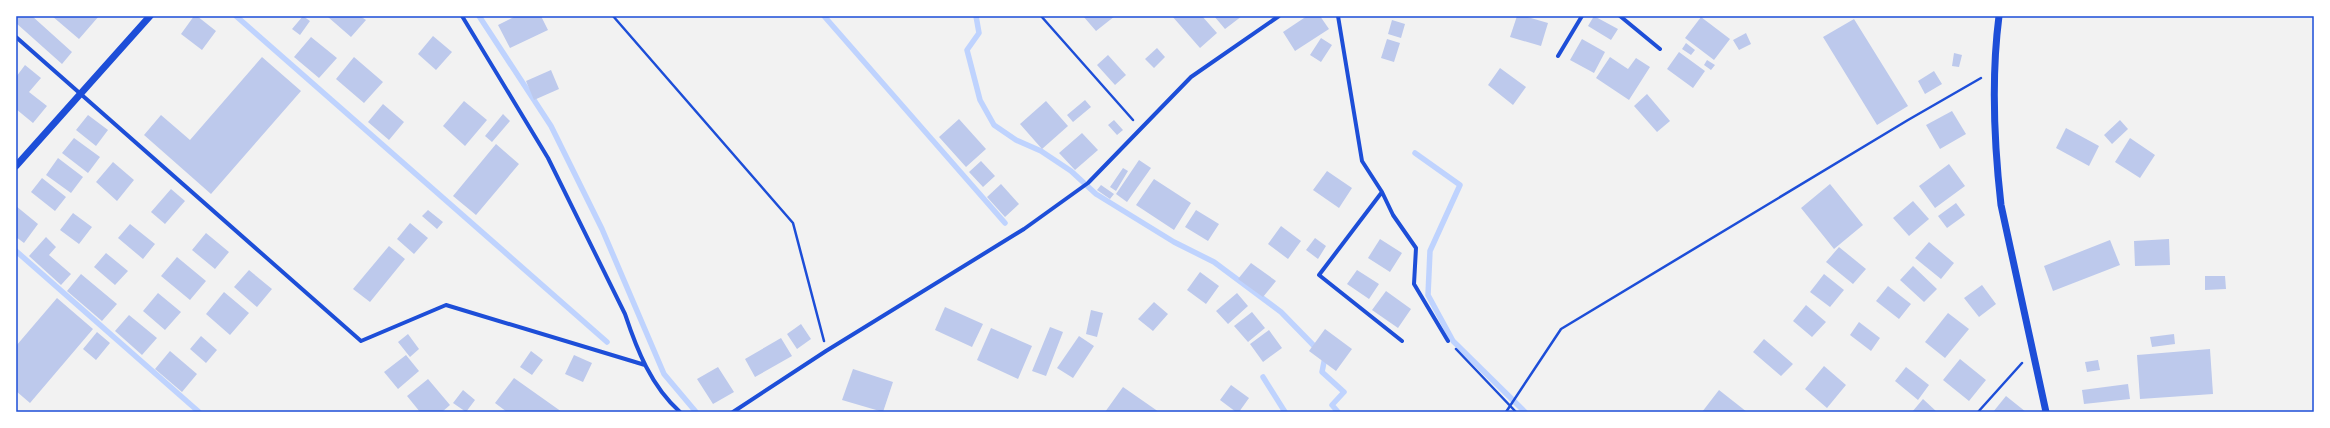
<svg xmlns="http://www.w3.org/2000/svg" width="2330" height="428" viewBox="0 0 2330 428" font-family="'Archivo Narrow',sans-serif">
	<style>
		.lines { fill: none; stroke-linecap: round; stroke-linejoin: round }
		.stream { stroke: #bfd3fe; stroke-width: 5.5 }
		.building { fill: #bdc9ec }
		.path { stroke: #1d4ed8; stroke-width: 2.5 }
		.minor { stroke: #1d4ed8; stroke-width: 4 }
		.tertiary { stroke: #1d4ed8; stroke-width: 7 }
		.neatline { fill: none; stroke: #1d4ed8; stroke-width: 1.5 }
	</style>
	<rect width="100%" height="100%" fill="#f2f2f2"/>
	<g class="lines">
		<path class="stream" d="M236 16 607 342
			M479 16 551 126 602 229 664 374 696 412
			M824 16 1005 223
			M976 16 979 33 967 50 980 100 994 125 1016 140 1041 151 1071 171 1096 194 1174 242 1214 262 1281 312 1319 351
			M1415 153 1460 185 1430 251 1428 295 1453 341 1525 412
			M16 251 199 412
			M1325 357 1322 372 1344 392 1332 405 1338 412
			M1263 377 1285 412"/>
	</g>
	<path class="building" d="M16 16H32L72 52 62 64 16 23Z
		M52 16H99L79 39Z
		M194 16H197L216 31 202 50 181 34Z
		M303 16 310 21 300 35 292 29Z
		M329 16H360L366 20 351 37 328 17Z
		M516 16H541L548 30 510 48 498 25Z
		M1083 16H1115L1096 31Z
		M1172 16H1202L1217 33 1200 48Z
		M1214 16H1242L1225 29Z
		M1307 16H1320L1329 29 1295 51 1283 32Z
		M1517 16H1524L1548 23 1541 46 1510 37Z
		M1594 16 1618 29 1611 40 1588 26Z
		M1701 17 1730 39 1714 60 1685 38Z
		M1854 19 1908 106 1877 125 1823 37Z
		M1392 20 1405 24 1401 38 1388 34Z
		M1746 33 1751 44 1739 50 1733 40Z
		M433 36 452 52 436 70 418 54Z
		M311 37 337 58 319 78 294 57Z
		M1321 38 1332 45 1321 62 1310 55Z
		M1387 39 1400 43 1394 62 1381 58Z
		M1582 39 1605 52 1594 73 1570 60Z
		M1686 43 1695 50 1691 55 1682 49Z
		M1157 48 1165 57 1154 68 1145 59Z
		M1679 52 1705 71 1693 88 1667 69Z
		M1954 53 1962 55 1959 67 1952 66Z
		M1108 55 1126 75 1115 85 1097 65Z
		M262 57 301 91 211 194 144 135 161 115 190 140Z
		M354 57 383 82 364 103 336 79Z
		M1610 57 1628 69 1636 58 1650 67 1629 100 1596 78Z
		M1707 60 1715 65 1711 70 1704 65Z
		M25 65 41 78 29 92 47 106 33 123 16 109V77Z
		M1500 68 1526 87 1513 105 1488 85Z
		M551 70 559 89 534 100 526 81Z
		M1934 71 1942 84 1925 94 1918 81Z
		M1647 94 1670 121 1657 132 1634 106Z
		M1085 100 1091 107 1073 122 1067 115Z
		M464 101 487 120 465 146 443 126Z
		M1046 101 1068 126 1042 149 1020 124Z
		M383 104 404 122 389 140 368 122Z
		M1952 111 1966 134 1940 149 1926 125Z
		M503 114 510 121 492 142 485 136Z
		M88 115 108 130 96 146 76 130Z
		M959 119 986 149 966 167 939 137Z
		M1114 120 1123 130 1117 135 1108 125Z
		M2120 120 2128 129 2112 144 2104 135Z
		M2066 128 2099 146 2089 166 2056 148Z
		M1082 133 1098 150 1075 170 1059 153Z
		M74 138 100 157 88 173 62 153Z
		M2130 138 2155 155 2140 178 2115 162Z
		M496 144 519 164 476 215 453 196Z
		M58 158 83 177 71 193 46 175Z
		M1139 160 1151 168 1127 202 1116 194Z
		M981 161 995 176 983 187 969 172Z
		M113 162 134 180 117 201 96 182Z
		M1949 164 1965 186 1935 208 1919 186Z
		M1123 168 1128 171 1116 191 1110 187Z
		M1327 171 1352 188 1339 208 1313 190Z
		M42 178 66 197 55 211 31 192Z
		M1154 179 1191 203 1174 230 1136 205Z
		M1001 184 1019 204 1005 217 987 197Z
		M1830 184 1863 225 1834 249 1801 208Z
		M1101 185 1114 194 1110 199 1097 190Z
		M171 189 185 201 165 224 151 212Z
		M1913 201 1929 219 1909 236 1893 218Z
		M1956 203 1965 215 1947 228 1938 216Z
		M16 206 38 224 24 243 16 237Z
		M428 210 443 222 437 229 422 216Z
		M1196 210 1219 224 1208 241 1185 227Z
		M73 213 92 227 79 244 60 230Z
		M410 223 428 238 414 254 397 239Z
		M130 224 155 244 143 259 118 238Z
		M1281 226 1301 241 1288 259 1268 244Z
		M206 233 229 252 215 269 192 250Z
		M46 237 56 247 49 255 71 274 61 285 29 256Z
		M1315 238 1326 246 1318 259 1306 250Z
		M1380 239 1402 253 1390 272 1368 258Z
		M2169 239 2170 265 2135 266 2134 241Z
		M2110 240 2120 265 2053 291 2044 266Z
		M1929 242 1954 263 1941 279 1915 258Z
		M389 246 405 259 370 302 353 289Z
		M1839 247 1866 269 1853 284 1826 262Z
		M106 253 128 271 115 285 94 267Z
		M177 257 206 281 190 300 161 276Z
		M1251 263 1276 281 1263 297 1238 279Z
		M1913 266 1937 289 1924 302 1900 280Z
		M249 270 272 289 257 307 234 287Z
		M1357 270 1379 284 1369 299 1347 284Z
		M1200 272 1219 286 1206 304 1187 290Z
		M81 274 117 304 102 321 67 291Z
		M1824 274 1844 290 1830 307 1810 292Z
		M2205 276H2225L2226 289 2205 290Z
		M1982 285 1996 304 1979 317 1964 298Z
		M1888 286 1911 304 1899 319 1876 301Z
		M1386 291 1411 309 1398 328 1372 310Z
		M224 292 249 313 230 335 206 314Z
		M158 293 181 312 165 330 143 311Z
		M1237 293 1248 306 1228 324 1216 311Z
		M57 298 93 329 30 403 16 391V346Z
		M1154 302 1168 314 1153 331 1138 319Z
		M1806 305 1826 322 1812 337 1793 321Z
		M945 307 983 324 972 347 935 330Z
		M1091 310 1103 313 1097 337 1086 334Z
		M1252 312 1265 328 1248 342 1234 326Z
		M1948 313 1969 329 1945 358 1925 342Z
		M129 315 157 338 142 355 115 331Z
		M1859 322 1880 338 1871 351 1850 335Z
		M801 324 811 339 797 349 787 334Z
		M1050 327 1063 332 1046 376 1032 371Z
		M991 328 1032 346 1018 379 977 360Z
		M1325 329 1352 349 1336 371 1309 351Z
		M1269 330 1282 348 1263 362 1250 344Z
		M97 332 110 343 96 360 83 349Z
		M408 334 419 349 410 357 398 342Z
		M2174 334 2175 344 2152 347 2150 337Z
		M201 336 217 350 206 363 190 349Z
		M1079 336 1094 346 1073 378 1057 368Z
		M781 338 792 356 755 377 745 359Z
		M1764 339 1793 364 1781 376 1753 352Z
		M2210 349 2213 394 2140 399 2137 355Z
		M170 351 197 374 182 392 155 369Z
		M531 351 543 360 532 375 520 367Z
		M406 355 419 371 398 389 384 372Z
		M574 355 592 363 583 382 565 374Z
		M1960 359 1986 380 1969 401 1943 380Z
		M2098 360 2100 370 2087 372 2085 362Z
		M1824 366 1846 385 1827 408 1805 389Z
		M718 367 734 392 713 404 697 379Z
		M1906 367 1929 385 1918 400 1895 381Z
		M853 369 893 382 883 412 842 400Z
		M514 378 562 412H507L495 403Z
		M428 379 450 405 442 412H420L407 396Z
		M2128 384 2130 399 2084 404 2082 390Z
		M1231 385 1249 398 1239 412H1236L1220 400Z
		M1123 387 1159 412H1105Z
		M463 390 475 400 466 412 453 403Z
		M1719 390 1747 412H1702Z
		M2006 396 2026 412H1993Z
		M1923 399 1937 412H1912Z"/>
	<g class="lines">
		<path class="path" d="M613 16 793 223 824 341
			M1041 16 1133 120
			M1456 349 1516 412
			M1506 412 1561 329 1908 120 1981 78
			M1978 412 2022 363"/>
		<path class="minor" d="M462 16 548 158 625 314C637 350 651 386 680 412
			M1338 16 1362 161 1382 192 1393 215 1416 248 1414 284 1448 341
			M1620 16 1660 49
			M16 37 361 341 446 305 645 365
			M1558 56 1582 16
			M1382 192 1319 275 1402 341
			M733 412 826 351 1024 229 1088 183 1191 77 1279 16"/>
		<path class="tertiary" d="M1999 16C1991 78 1994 143 2001 205L2046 412
			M16 166 150 16"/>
	</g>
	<rect width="2330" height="428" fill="none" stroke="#ffffff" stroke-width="34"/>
	<rect x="17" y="17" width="2296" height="394" class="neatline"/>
</svg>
